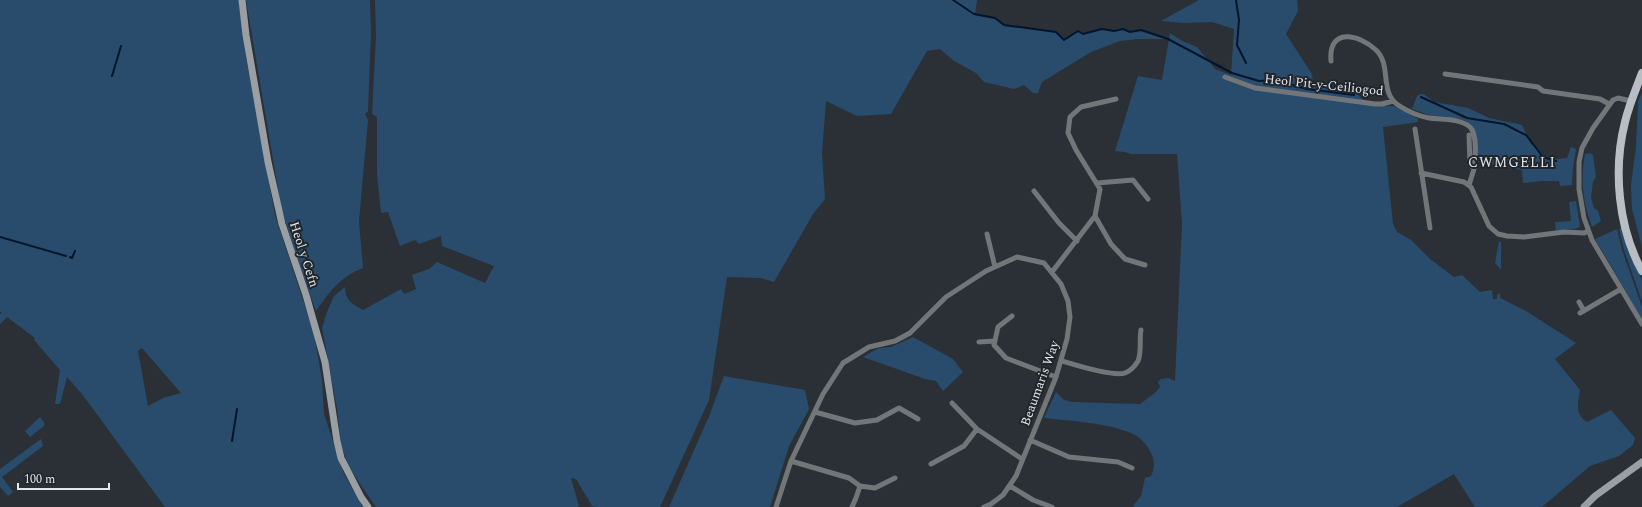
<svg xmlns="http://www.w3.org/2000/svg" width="1642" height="507" viewBox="0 0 1642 507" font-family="Spectral,serif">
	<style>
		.green { fill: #294c6d; fill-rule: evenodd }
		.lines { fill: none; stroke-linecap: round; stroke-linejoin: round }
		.stream { stroke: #00152e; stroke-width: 2 }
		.street { stroke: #737679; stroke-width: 5 }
		.secondary { stroke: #9a9fa4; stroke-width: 7 }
		.primary { stroke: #b8bec4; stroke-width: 8 }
		.labels { text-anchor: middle; stroke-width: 4; stroke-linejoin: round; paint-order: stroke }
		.street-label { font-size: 13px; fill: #e3e7eb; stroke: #20262b }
		.neighbourhood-label { font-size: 14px; letter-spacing: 1px; fill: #e3e7eb; stroke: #20262b }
	</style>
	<rect width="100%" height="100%" fill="#2a3035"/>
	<path class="green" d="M0 0H239L246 57 275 215 314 333 322 380 324 414 344 474 363 507H165L82 394 67 377 60 404H55L60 370 34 340 35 338 7 317 0 324V314L2 313 0 311ZM142 348 181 393 163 398 148 406 138 351Z
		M246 0H370L371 32 368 111 365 114 368 120 359 221 363 268C340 277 330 291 316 311L300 268 281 207Z
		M375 0H977L975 14 995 18 1004 25 1056 32 1064 40 1078 31 1083 34 1102 29 1114 31 1123 29 1130 32 1141 30 1168 39H1137L1120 41 1091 52 1042 82 1038 93H1033L1024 85 1014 89 984 82 976 73 954 61 940 49 927 51 891 114 857 116 826 101 822 153 825 199 813 214 774 282 761 278 727 277 709 400 660 507H595L592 506 576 479 571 478 579 506 577 507H376L360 484 348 465 341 445 337 408 322 328 327 312 334 296 345 287C345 300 352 304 363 310L401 289 404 294 416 289 412 275 429 269 437 262 485 283 494 266 442 246 441 236 419 244 415 240 400 246 388 212 381 213 377 174V117L372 114 376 37Z
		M1199 0H1297L1298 11 1286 34 1312 74 1313 86 1343 91H1353L1369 105 1394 106 1418 119V122L1383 127 1393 224 1397 232 1411 240 1430 259 1454 277 1462 275 1480 292 1492 290 1493 299H1497V295L1500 293V298L1526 311 1576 343 1555 359 1580 390C1578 403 1574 414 1587 422L1611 410 1635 438 1633 445 1619 456 1590 466 1542 507H1475L1454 474 1397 507H1135L1133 506 1141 496 1145 478 1151 476C1155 468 1155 461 1151 453 1147 445 1142 439 1135 435 1112 423 1070 421 1044 418L1056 392 1064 400 1072 402 1140 404 1156 392 1160 387 1158 382 1161 379 1168 378 1175 381 1182 224 1177 154H1131L1125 152 1115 151 1138 76 1162 80 1170 33 1182 41 1197 47 1215 69 1231 75 1234 29 1212 22 1184 23 1161 21Z
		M1642 92V247L1632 209 1631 185 1636 146 1638 101Z
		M1420 94H1424L1434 102 1468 108 1489 118 1522 125 1531 144 1539 150 1544 156 1557 159 1567 158 1571 147 1576 149 1573 167 1572 185 1560 186 1559 181H1542L1523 183 1522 170 1478 162 1476 134 1472 125 1464 120 1432 116 1412 109 1417 96Z
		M1590 153 1593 155 1596 177 1593 182 1591 197 1594 208 1598 211 1601 221 1592 227C1583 202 1580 180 1585 154Z
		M1576 201 1580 227 1575 229 1556 230 1555 222 1571 221 1569 202Z
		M1621 228 1629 254 1642 280V301L1624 250 1619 229Z
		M1617 229 1622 250 1642 307V319L1595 239Z
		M1499 241 1501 242V270L1495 263Z
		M913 337 953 359 963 372 943 391 936 381 925 379 863 357 879 348 891 347Z
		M724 376 805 390 809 409 789 446 770 507H669L710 414Z
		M40 417 44 422V426L30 437 25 431Z
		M41 439 43 446 2 477 13 492 8 496 0 487V469Z"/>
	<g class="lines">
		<path class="stream" d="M953 0 974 14 995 18 1004 25 1056 32 1064 40 1078 31 1083 34 1102 29 1114 31 1123 29 1130 32 1141 30 1168 39 1232 73 1259 81 1275 80 1307 89 1354 95
			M1236 0 1239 20 1237 45 1246 63
			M112 76 121 46
			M1421 97 1467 118 1504 124 1526 135 1543 157 1556 161
			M0 237 66 256
			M70 257 72 258 75 251
			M232 441 237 409"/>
		<path class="street" d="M1331 61C1328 27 1359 34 1376 50 1392 65 1379 92 1398 105 1407 111 1418 116 1429 118 1441 120 1460 118 1470 127 1478 135 1475 159 1474 169
			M1445 74 1538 87 1543 91 1600 99 1609 104
			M1225 77 1255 88 1375 104H1382L1393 101
			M1631 101 1618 98 1613 100 1593 128 1582 148 1579 162V189L1584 218 1592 240 1642 324
			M1415 129 1430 228
			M1421 173 1464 182 1471 187 1489 226 1498 234 1507 236 1524 237 1564 232 1584 233 1588 231
			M1097 183 1133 180 1148 199
			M1469 185 1474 169 1470 164 1469 135
			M1034 191 1059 223 1077 241
			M1095 216 1111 244 1125 259 1145 265
			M987 234 995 267
			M1052 272 1095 216 1100 189 1076 150 1068 133 1070 117 1081 107 1116 99
			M1579 302 1584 311
			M1580 313 1621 289
			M1012 316 998 327 994 345 1006 358 1056 377
			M979 342 995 341
			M1062 361C1075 365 1113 377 1125 373 1130 371 1135 366 1138 361 1142 351 1139 341 1141 330
			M952 403 977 429 1022 459
			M815 412 855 423 877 420 899 408 918 419
			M1030 440 1069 457 1118 462 1132 468
			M791 461 849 478 860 486 875 488 895 478
			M931 464 964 446 977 429
			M1010 486 1033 500 1052 507
			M776 507 791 461 823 394 843 363 869 347 895 341 910 333 946 297 986 271 1017 257 1044 263 1061 284 1068 301 1070 317 1067 339 1056 377 1016 476 1003 495 991 504 984 507
			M852 507 856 498 860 486"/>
		<path class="secondary" d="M242 0 246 35 268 162 282 224 306 295 325 362 337 441 341 458 361 497 368 507
			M1584 507 1595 496 1642 462"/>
		<path class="primary" d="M1642 73C1636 89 1629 105 1625 122 1613 169 1618 228 1642 271"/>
	</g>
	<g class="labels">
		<g class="street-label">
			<text transform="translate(1324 84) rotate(6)" y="5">Heol Pit-y-Ceiliogod</text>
			<text transform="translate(305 254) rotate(72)" y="5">Heol y Cefn</text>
			<text transform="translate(1039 383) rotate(-70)" y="5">Beaumaris Way</text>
		</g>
		<g class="neighbourhood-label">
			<text x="1512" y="167">CWMGELLI</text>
		</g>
	</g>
	<path d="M18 483v6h91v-6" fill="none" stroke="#e3e7eb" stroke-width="2"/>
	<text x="24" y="483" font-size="12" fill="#e3e7eb" stroke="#20262b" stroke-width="3" paint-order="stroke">100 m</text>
</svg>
